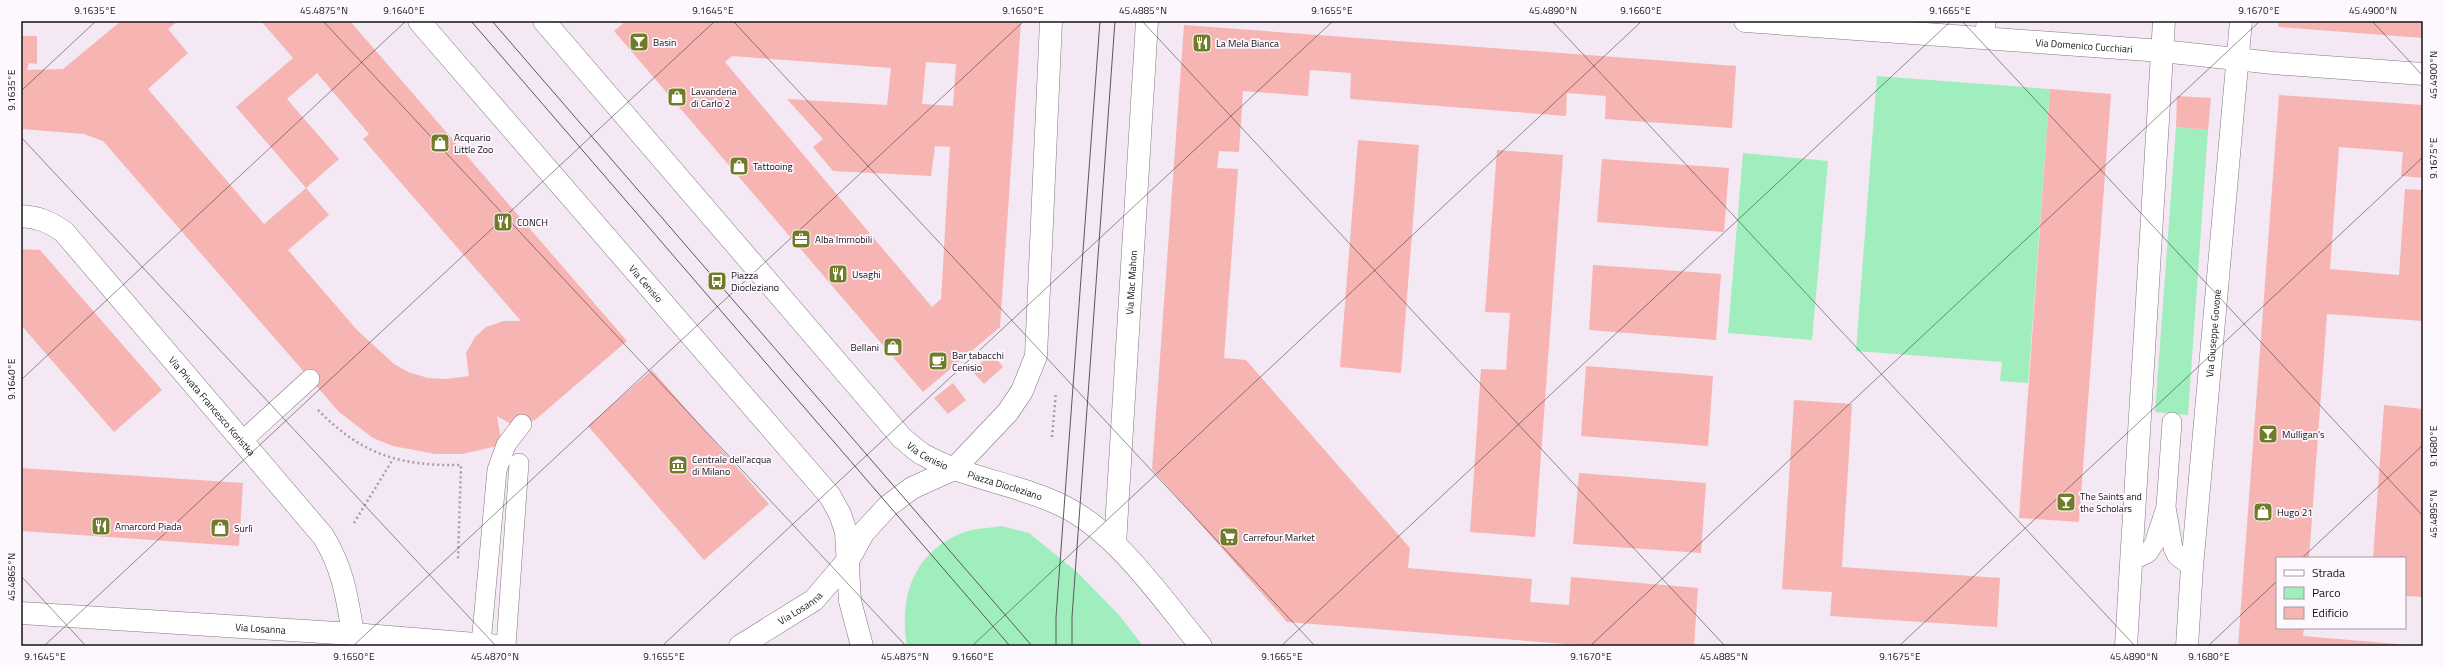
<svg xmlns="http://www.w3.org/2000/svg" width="2444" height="667" viewBox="0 0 2444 667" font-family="'Titillium Web',sans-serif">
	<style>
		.green { fill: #a0eebd }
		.building { fill: #f6b5b2; fill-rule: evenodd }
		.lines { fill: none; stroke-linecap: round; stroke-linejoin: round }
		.service-casing { stroke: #817883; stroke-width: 20 }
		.minor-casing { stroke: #817883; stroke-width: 23 }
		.secondary-casing { stroke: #817883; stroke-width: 23 }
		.path { stroke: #a69ea7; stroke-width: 2.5; stroke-dasharray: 2 3; stroke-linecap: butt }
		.service { stroke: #fff; stroke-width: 19 }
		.minor { stroke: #fff; stroke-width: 22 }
		.secondary { stroke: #fff; stroke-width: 22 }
		.tram { stroke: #5c575d; stroke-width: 1 }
		.ticks { fill: none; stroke: #161317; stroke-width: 1; stroke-opacity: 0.45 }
		.labels { text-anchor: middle; stroke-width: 3.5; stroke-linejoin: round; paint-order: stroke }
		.poi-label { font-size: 10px; fill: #161317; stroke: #fdf7fe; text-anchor: start }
		.street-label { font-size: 10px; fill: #161317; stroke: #fdf7fe }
		.neatline { fill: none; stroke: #161317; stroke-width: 1.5 }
		.ticks-label { font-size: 10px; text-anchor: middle; fill: #161317 }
	</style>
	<rect width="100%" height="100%" fill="#f3e8f4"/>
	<path class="green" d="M1877 76 2050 89 2028 383 2000 381 2002 362 1856 351Z
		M2176 127 2208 130 2188 415 2155 412Z
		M1743 153 1828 161 1812 340 1728 333Z
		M1001 526 1029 533 1077 572 1119 615 1143 646H907C898 594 916 546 971 530 981 528 992 528 1001 526Z"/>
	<path class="building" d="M121 21H178L168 29 188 53 148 89 264 224 306 188 329 215 288 250 357 330 394 364 408 372 428 378 446 379 469 376 466 353 475 337 486 327 504 321H521L363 139 369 134 317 73 287 99 339 159 306 188 236 107 293 58 261 21H350L627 341 535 420 522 424 509 423 497 416 502 445 462 454H435L393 446 373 438 339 412 103 141 84 134 21 129V36H37V64L29 63 27 70 63 69Z
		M626 21H1021L1000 327 923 392 614 31ZM732 56 891 68 887 105 787 99 823 139 813 147 833 171 931 176 935 146 950 147 941 299 932 307 725 62ZM926 62 956 64 953 106 922 104Z
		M2279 21H2423V38L2278 27Z
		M1184 25 1736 66 1732 128 1605 119 1606 96 1567 93 1566 116 1350 99 1351 73 1310 70 1308 96 1243 91 1239 152 1219 151 1217 168 1238 169 1224 358 1246 360 1410 548 1408 568 1532 579 1530 602 1569 605 1571 577 1698 588 1694 646H1592L1287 622 1152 469Z
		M2050 89 2111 94 2079 522 2019 518Z
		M2279 95 2423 105V178L2401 176 2403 152 2339 147 2330 269 2399 275 2405 189 2423 190V321L2327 314 2309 558H2277V628H2304L2303 636 2420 646H2238Z
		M2177 96 2211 98 2208 130 2176 127Z
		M1358 140 1419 145 1401 373 1340 367Z
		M1497 150 1563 155 1535 537 1470 532 1481 369 1506 370 1510 313 1485 312Z
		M1602 159 1729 168 1724 232 1597 222Z
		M21 249 40 250 162 390 114 432 21 325Z
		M1593 265 1721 274 1716 340 1589 330Z
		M992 353 1003 367 984 384 972 371Z
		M1586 366 1713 376 1708 446 1581 436Z
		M652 370 769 504 704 560 588 426Z
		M953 383 966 400 948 414 934 398Z
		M1794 400 1852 404 1842 567 2000 578 1997 627 1830 616 1832 592 1782 589Z
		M2384 405 2423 409V597L2405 596V558H2373Z
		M21 468 243 483 239 546 21 531Z
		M1579 473 1706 483 1701 553 1573 544Z"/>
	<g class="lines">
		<defs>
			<path id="service" d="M1985 38 1986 21
				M242 441 310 379
				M2166 507 2172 422
				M2132 561 2148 553 2154 544 2166 507 2173 548 2177 556 2192 567
				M481 644 497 470 506 445 522 424
				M506 646 519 463"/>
			<g id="minor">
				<path id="s1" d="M1745 21 2162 51 2273 63 2423 74"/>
				<path id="s2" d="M21 216C38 217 50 222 64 232L323 536C343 568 347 597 353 634"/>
				<path id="s3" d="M21 613 353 634 500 646"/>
				<path id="s4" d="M740 646 814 600 849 559"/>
				<path d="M2126 646 2164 21"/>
				<path id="s5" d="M2187 646 2192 567 2241 21"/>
			</g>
			<g id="secondary">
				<path id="s6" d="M419 21 830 496 840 514 846 532 850 601 862 646"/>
				<path id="s7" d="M544 21 902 438C909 443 916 451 924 455 967 479 1019 484 1063 506 1118 533 1162 599 1201 646"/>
				<path id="s8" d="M1115 544 1147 21"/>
				<path d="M849 559 864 532 888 506 912 488 954 469 1008 412 1022 391 1036 356 1051 21"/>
			</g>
		</defs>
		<use href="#service" class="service-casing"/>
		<use href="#minor" class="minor-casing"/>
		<use href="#secondary" class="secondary-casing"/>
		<path class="path" d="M318 410C362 455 400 466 461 465L458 560
			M1052 437 1056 392
			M354 523 393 459"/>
		<use href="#service" class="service"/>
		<use href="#minor" class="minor"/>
		<use href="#secondary" class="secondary"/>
		<path class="tram" d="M471 21 1010 646
			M492 21 1032 646
			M1056 646V617L1100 21
			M1072 646V617L1115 21"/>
	</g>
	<path class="ticks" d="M323 21 906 646M733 21 1315 646M1142 21 1725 646M1552 21 2135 646M1962 21 2423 516M2372 21 2423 76M21 91 96 21M21 137 496 646M21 380 406 21M2302 558 2423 445M21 576 86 646M44 646 715 21M353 646 1024 21M662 646 1333 21M972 646 1642 21M1281 646 1951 21M1590 646 2260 21M1899 646 2423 157M2208 646 2277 581"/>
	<defs>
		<symbol id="bar-square" viewBox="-11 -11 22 22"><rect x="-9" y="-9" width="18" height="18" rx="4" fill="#717c28" stroke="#fdf7fe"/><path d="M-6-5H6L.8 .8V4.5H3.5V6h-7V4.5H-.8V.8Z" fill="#fff"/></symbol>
		<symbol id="restaurant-square" viewBox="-11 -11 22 22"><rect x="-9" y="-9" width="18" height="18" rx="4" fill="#717c28" stroke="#fdf7fe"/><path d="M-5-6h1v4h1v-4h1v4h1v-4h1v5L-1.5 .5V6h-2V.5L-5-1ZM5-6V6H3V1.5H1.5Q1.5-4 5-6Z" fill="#fff"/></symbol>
		<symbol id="shop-square" viewBox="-11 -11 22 22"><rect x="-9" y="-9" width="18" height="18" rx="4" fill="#717c28" stroke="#fdf7fe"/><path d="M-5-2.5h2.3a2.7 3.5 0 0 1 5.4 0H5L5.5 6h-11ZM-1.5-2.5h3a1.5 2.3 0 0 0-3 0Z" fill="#fff"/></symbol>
		<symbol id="office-square" viewBox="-11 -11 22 22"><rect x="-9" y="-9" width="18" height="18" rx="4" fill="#717c28" stroke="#fdf7fe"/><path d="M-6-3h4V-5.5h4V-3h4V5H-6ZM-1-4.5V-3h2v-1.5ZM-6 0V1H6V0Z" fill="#fff"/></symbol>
		<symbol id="bus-square" viewBox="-11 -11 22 22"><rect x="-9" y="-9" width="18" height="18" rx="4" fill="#717c28" stroke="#fdf7fe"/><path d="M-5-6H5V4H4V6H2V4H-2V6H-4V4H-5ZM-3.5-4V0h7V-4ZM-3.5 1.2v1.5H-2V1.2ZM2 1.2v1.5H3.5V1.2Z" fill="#fff"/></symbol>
		<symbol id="cafe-square" viewBox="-11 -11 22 22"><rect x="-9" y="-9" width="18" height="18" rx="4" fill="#717c28" stroke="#fdf7fe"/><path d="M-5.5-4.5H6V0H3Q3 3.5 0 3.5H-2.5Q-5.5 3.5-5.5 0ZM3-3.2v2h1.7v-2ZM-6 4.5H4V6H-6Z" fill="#fff"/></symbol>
		<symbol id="museum-square" viewBox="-11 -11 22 22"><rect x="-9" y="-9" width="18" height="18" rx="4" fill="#717c28" stroke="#fdf7fe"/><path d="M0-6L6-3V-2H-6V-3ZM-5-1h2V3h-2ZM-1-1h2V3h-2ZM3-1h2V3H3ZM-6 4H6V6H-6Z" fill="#fff"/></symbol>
		<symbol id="supermarket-square" viewBox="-11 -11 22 22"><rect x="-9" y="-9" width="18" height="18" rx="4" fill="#717c28" stroke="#fdf7fe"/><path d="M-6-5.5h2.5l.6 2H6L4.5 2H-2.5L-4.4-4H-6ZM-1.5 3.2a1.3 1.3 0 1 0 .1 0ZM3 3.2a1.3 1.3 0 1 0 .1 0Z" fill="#fff"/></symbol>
	</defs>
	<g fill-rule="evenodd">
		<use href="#bar-square" x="628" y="31" width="22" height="22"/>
		<use href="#restaurant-square" x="1191" y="32" width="22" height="22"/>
		<use href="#shop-square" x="666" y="86" width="22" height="22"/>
		<use href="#shop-square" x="429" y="132" width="22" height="22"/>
		<use href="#shop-square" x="728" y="155" width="22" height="22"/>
		<use href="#restaurant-square" x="492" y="211" width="22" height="22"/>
		<use href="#office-square" x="790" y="228" width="22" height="22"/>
		<use href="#restaurant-square" x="827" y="263" width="22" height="22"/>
		<use href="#bus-square" x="706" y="270" width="22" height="22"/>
		<use href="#shop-square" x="882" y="336" width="22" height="22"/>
		<use href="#cafe-square" x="927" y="350" width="22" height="22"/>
		<use href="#bar-square" x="2257" y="423" width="22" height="22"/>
		<use href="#museum-square" x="667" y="454" width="22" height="22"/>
		<use href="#bar-square" x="2055" y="491" width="22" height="22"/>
		<use href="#shop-square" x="2252" y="501" width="22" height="22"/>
		<use href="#restaurant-square" x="90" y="515" width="22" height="22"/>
		<use href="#shop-square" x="209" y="517" width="22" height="22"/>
		<use href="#supermarket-square" x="1218" y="526" width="22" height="22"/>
	</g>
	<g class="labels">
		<g class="poi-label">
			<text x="653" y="46">Basin</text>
			<text x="1216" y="47">La Mela Bianca</text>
			<text x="691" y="95">Lavanderia<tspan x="691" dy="12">di Carlo 2</tspan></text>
			<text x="454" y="141">Acquario<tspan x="454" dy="12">Little Zoo</tspan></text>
			<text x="753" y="170">Tattooing</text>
			<text x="517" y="226">CONCH</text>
			<text x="815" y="243">Alba Immobili</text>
			<text x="852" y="278">Usaghi</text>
			<text x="731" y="279">Piazza<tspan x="731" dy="12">Diocleziano</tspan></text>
			<text x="879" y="351" text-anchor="end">Bellani</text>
			<text x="952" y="359">Bar tabacchi<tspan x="952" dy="12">Cenisio</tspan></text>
			<text x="2282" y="438">Mulligan's</text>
			<text x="692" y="463">Centrale dell'acqua<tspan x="692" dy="12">di Milano</tspan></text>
			<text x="2080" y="500">The Saints and<tspan x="2080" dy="12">the Scholars</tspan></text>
			<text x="2277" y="516">Hugo 21</text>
			<text x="115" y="530">Amarcord Piada</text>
			<text x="234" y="532">Surlì</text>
			<text x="1243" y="541">Carrefour Market</text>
		</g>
		<g class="street-label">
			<text dy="4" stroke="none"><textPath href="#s1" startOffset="340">Via Domenico Cucchiari</textPath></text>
			<text dy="4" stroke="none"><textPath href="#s8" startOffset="262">Via Mac Mahon</textPath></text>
			<text dy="4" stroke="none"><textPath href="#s6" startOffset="347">Via Cenisio</textPath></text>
			<text dy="4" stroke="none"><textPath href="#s5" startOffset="314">Via Giuseppe Govone</textPath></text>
			<text dy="4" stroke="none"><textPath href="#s2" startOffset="275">Via Privata Francesco Koristka</textPath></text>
			<text dy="4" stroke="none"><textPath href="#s7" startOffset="581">Via Cenisio</textPath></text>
			<text dy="4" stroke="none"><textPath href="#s7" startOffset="664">Piazza Diocleziano</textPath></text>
			<text dy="4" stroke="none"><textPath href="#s4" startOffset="71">Via Losanna</textPath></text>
			<text dy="4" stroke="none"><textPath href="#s3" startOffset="240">Via Losanna</textPath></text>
		</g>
	</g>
	<rect width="2444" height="667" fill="none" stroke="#fdf7fe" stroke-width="44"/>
	<rect x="2276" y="557" width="130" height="72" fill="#fdf7fe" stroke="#a19ca2"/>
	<rect x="2284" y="570" width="20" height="6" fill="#ffffff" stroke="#a19ca2"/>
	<text x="2312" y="577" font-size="12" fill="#161317">Strada</text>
	<rect x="2284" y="587" width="20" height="12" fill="#a0eebd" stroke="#a19ca2"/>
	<text x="2312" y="597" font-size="12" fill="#161317">Parco</text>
	<rect x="2284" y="607" width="20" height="12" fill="#f6b5b2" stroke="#a19ca2"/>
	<text x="2312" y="617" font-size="12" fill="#161317">Edificio</text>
	<rect x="22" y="22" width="2400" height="623" class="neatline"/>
	<g class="ticks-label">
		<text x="95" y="14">9.1635°E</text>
		<text x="324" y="14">45.4875°N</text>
		<text x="404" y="14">9.1640°E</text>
		<text x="713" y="14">9.1645°E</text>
		<text x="1023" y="14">9.1650°E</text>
		<text x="1143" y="14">45.4885°N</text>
		<text x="1332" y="14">9.1655°E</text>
		<text x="1553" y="14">45.4890°N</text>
		<text x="1641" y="14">9.1660°E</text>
		<text x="1950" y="14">9.1665°E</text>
		<text x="2259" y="14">9.1670°E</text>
		<text x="2373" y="14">45.4900°N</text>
		<text transform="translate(2433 75) rotate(-90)" y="4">45.4900°N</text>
		<text transform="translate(11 90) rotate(-90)" y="4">9.1635°E</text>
		<text transform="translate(2433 158) rotate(-90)" y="4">9.1675°E</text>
		<text transform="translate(11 379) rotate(-90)" y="4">9.1640°E</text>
		<text transform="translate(2433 446) rotate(-90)" y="4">9.1680°E</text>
		<text transform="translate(2433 514) rotate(-90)" y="4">45.4895°N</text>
		<text transform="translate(11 577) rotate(-90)" y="4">45.4865°N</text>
		<text x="45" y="660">9.1645°E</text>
		<text x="354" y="660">9.1650°E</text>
		<text x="495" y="660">45.4870°N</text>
		<text x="664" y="660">9.1655°E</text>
		<text x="905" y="660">45.4875°N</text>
		<text x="973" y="660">9.1660°E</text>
		<text x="1282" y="660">9.1665°E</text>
		<text x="1591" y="660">9.1670°E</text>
		<text x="1724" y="660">45.4885°N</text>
		<text x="1900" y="660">9.1675°E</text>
		<text x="2134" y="660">45.4890°N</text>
		<text x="2209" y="660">9.1680°E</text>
	</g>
</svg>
